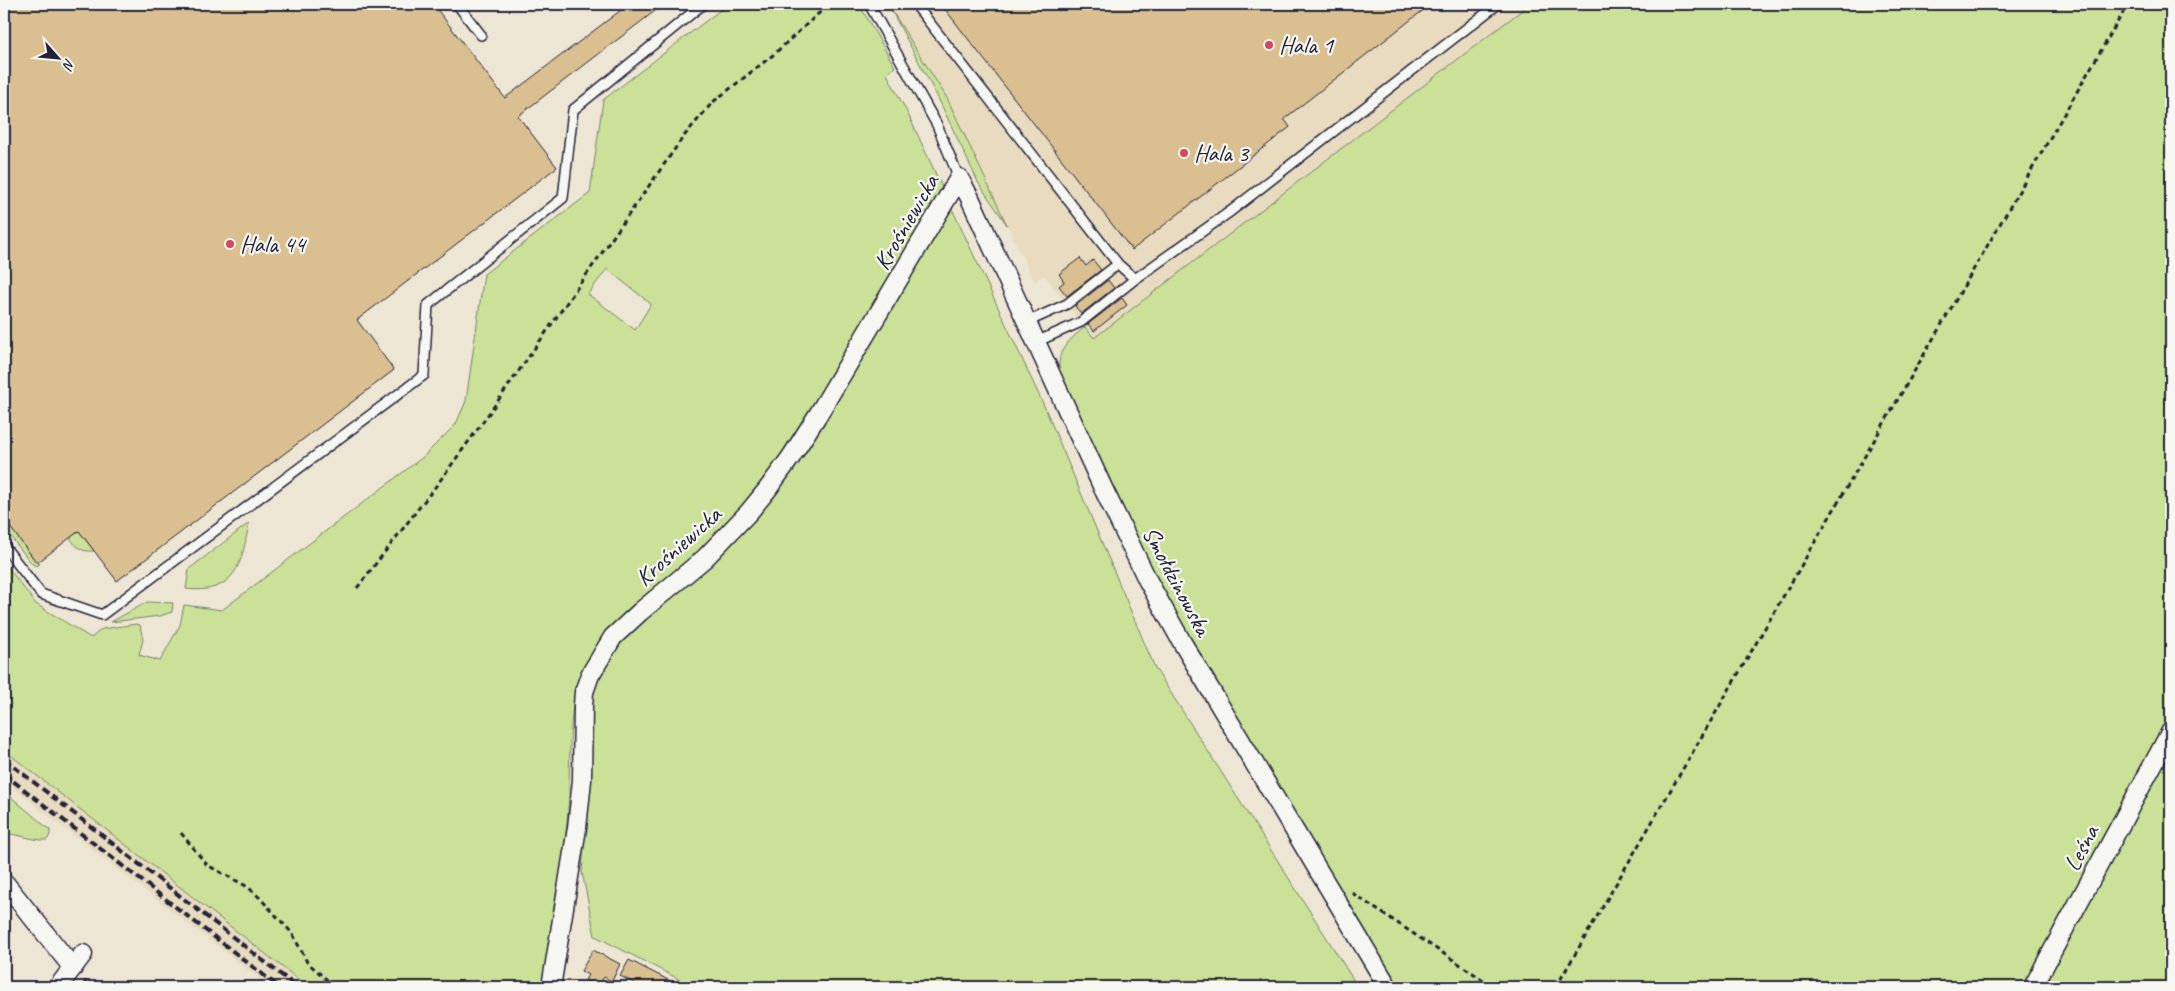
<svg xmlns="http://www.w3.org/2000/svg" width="2175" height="991" viewBox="0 0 2175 991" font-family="Caveat,sans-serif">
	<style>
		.built { fill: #e8dbc0 }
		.green { fill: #cae197; stroke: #768269; fill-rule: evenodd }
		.building { fill: #dac090; stroke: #22223b }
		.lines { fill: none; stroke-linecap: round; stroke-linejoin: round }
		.service-casing { stroke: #22223b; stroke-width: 12 }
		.minor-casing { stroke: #22223b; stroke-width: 21 }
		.path { stroke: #22223b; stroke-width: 3; stroke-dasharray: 5 4; stroke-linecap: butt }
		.service { stroke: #f6f6f2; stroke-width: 9 }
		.minor { stroke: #f6f6f2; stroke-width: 18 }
		.rail { stroke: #22223b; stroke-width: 4; stroke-dasharray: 8 4; stroke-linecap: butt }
		.poi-dot { fill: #d1495b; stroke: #f6f6f2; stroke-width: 2 }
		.labels { text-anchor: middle; stroke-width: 4.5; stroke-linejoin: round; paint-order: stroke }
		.poi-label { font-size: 24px; fill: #22223b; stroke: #f6f6f2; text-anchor: start }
		.street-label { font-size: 24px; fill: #22223b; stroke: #f6f6f2 }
	</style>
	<rect width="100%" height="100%" fill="#eee6d5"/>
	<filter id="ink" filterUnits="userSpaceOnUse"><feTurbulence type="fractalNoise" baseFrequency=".02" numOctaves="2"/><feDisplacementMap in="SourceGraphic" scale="10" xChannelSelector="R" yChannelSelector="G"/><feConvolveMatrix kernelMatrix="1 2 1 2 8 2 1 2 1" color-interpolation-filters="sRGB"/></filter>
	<g filter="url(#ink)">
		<path class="built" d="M887 4H1530L1094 339 1044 275 1034 282 947 98Z
			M4 750 82 811 308 987H270L104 859 4 781Z"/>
		<path class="green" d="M728 4H858L860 6 895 67 887 74 907 112 1045 408 1155 668 1358 987H694L595 936 582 872 588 791 589 716 594 691 578 679C567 722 571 766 568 811 563 870 554 929 543 987H308L4 750V562L36 604 91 638 102 629 136 624 140 625 143 640 139 655 160 661 180 625 184 605 222 610 423 457 456 424 466 401 484 274 590 193 603 100ZM607 269 651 304 635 330 588 294Z
			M1530 4H2171V987H1399L1167 599 1130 526 1060 374C1055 351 1069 340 1085 327L1094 338Z
			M890 8 947 98 1007 225 979 184 938 98Z
			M4 519 37 563 40 564 36 566 32 564 4 528Z
			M249 523C242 563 236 595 186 589L189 569Z
			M79 531 94 551C81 552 77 548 70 538Z
			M147 602 173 603 172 612 160 616 111 622Z
			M4 791 50 830V835L47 840C31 841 19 833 4 834Z"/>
		<path class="building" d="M4 4H433L505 98 629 4H664L518 116 557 167 357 320 394 370 117 581 79 531 37 563 4 519Z
			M941 4H1431L1284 119 1290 127 1132 250Z
			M1080 258 1086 266 1093 260 1101 270 1067 296 1059 286 1064 282 1059 274Z
			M1108 280 1114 288 1081 314 1075 306Z
			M1122 298 1127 305 1094 331 1088 324Z
			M593 950 620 964 612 981 604 977 598 987 585 980 588 975 581 971Z
			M629 960 682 987H642L620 976Z"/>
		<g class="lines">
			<defs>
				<path id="service" d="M457 4 481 35
					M869 4 937 125 959 178
					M915 4 1118 264 1135 279
					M1027 322 1067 304 1118 264
					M1036 342 1081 322 1135 279 1231 211 1498 4
					M4 546 41 594 102 615 424 375 428 305 563 198 573 110 703 4"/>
				<path id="minor" d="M4 882 73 968
					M58 987 83 954
					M551 987 577 828 582 780 583 706 584 692 590 675 613 637 640 612 705 558 749 512 767 490 791 457 819 413 959 178 969 196 1103 488 1148 581 1183 644 1388 987
					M2033 987 2171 731"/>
			</defs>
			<use href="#service" class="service-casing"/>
			<use href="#minor" class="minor-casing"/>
			<path class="path" d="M357 588 439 482 485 419 684 136 713 102 773 55 829 4
				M181 833 207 865 248 887 259 897 292 933 307 962 335 987
				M1352 893 1494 987
				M84 981 90 987
				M1556 987 2128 4"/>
			<use href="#service" class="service"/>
			<use href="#minor" class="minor"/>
			<path class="rail" d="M4 759 297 987
				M4 774 279 987"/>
		</g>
	</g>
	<g class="poi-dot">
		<circle cx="1269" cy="45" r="5"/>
		<circle cx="1184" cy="153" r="5"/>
		<circle cx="230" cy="244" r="5"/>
	</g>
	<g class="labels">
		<g class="poi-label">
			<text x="1279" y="53">Hala 1</text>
			<text x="1194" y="161">Hala 3</text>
			<text x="240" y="252">Hala 44</text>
		</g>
		<g class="street-label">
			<text transform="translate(906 222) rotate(-60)" y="8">Krośniewicka</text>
			<text transform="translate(678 546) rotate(-42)" y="8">Krośniewicka</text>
			<text transform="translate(1177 581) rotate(62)" y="8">Smołdzinowska</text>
			<text transform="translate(2081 848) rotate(-62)" y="8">Leśna</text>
		</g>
	</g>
	<rect width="2175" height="991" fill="none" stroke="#f6f6f2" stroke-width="20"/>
	<rect x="10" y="10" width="2155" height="971" fill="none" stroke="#22223b" stroke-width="2" filter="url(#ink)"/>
	<g transform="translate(58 58) rotate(117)" stroke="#f6f6f2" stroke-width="4" paint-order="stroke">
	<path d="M0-4L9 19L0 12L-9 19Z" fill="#22223b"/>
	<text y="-8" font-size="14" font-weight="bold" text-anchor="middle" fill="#22223b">N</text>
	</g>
</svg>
